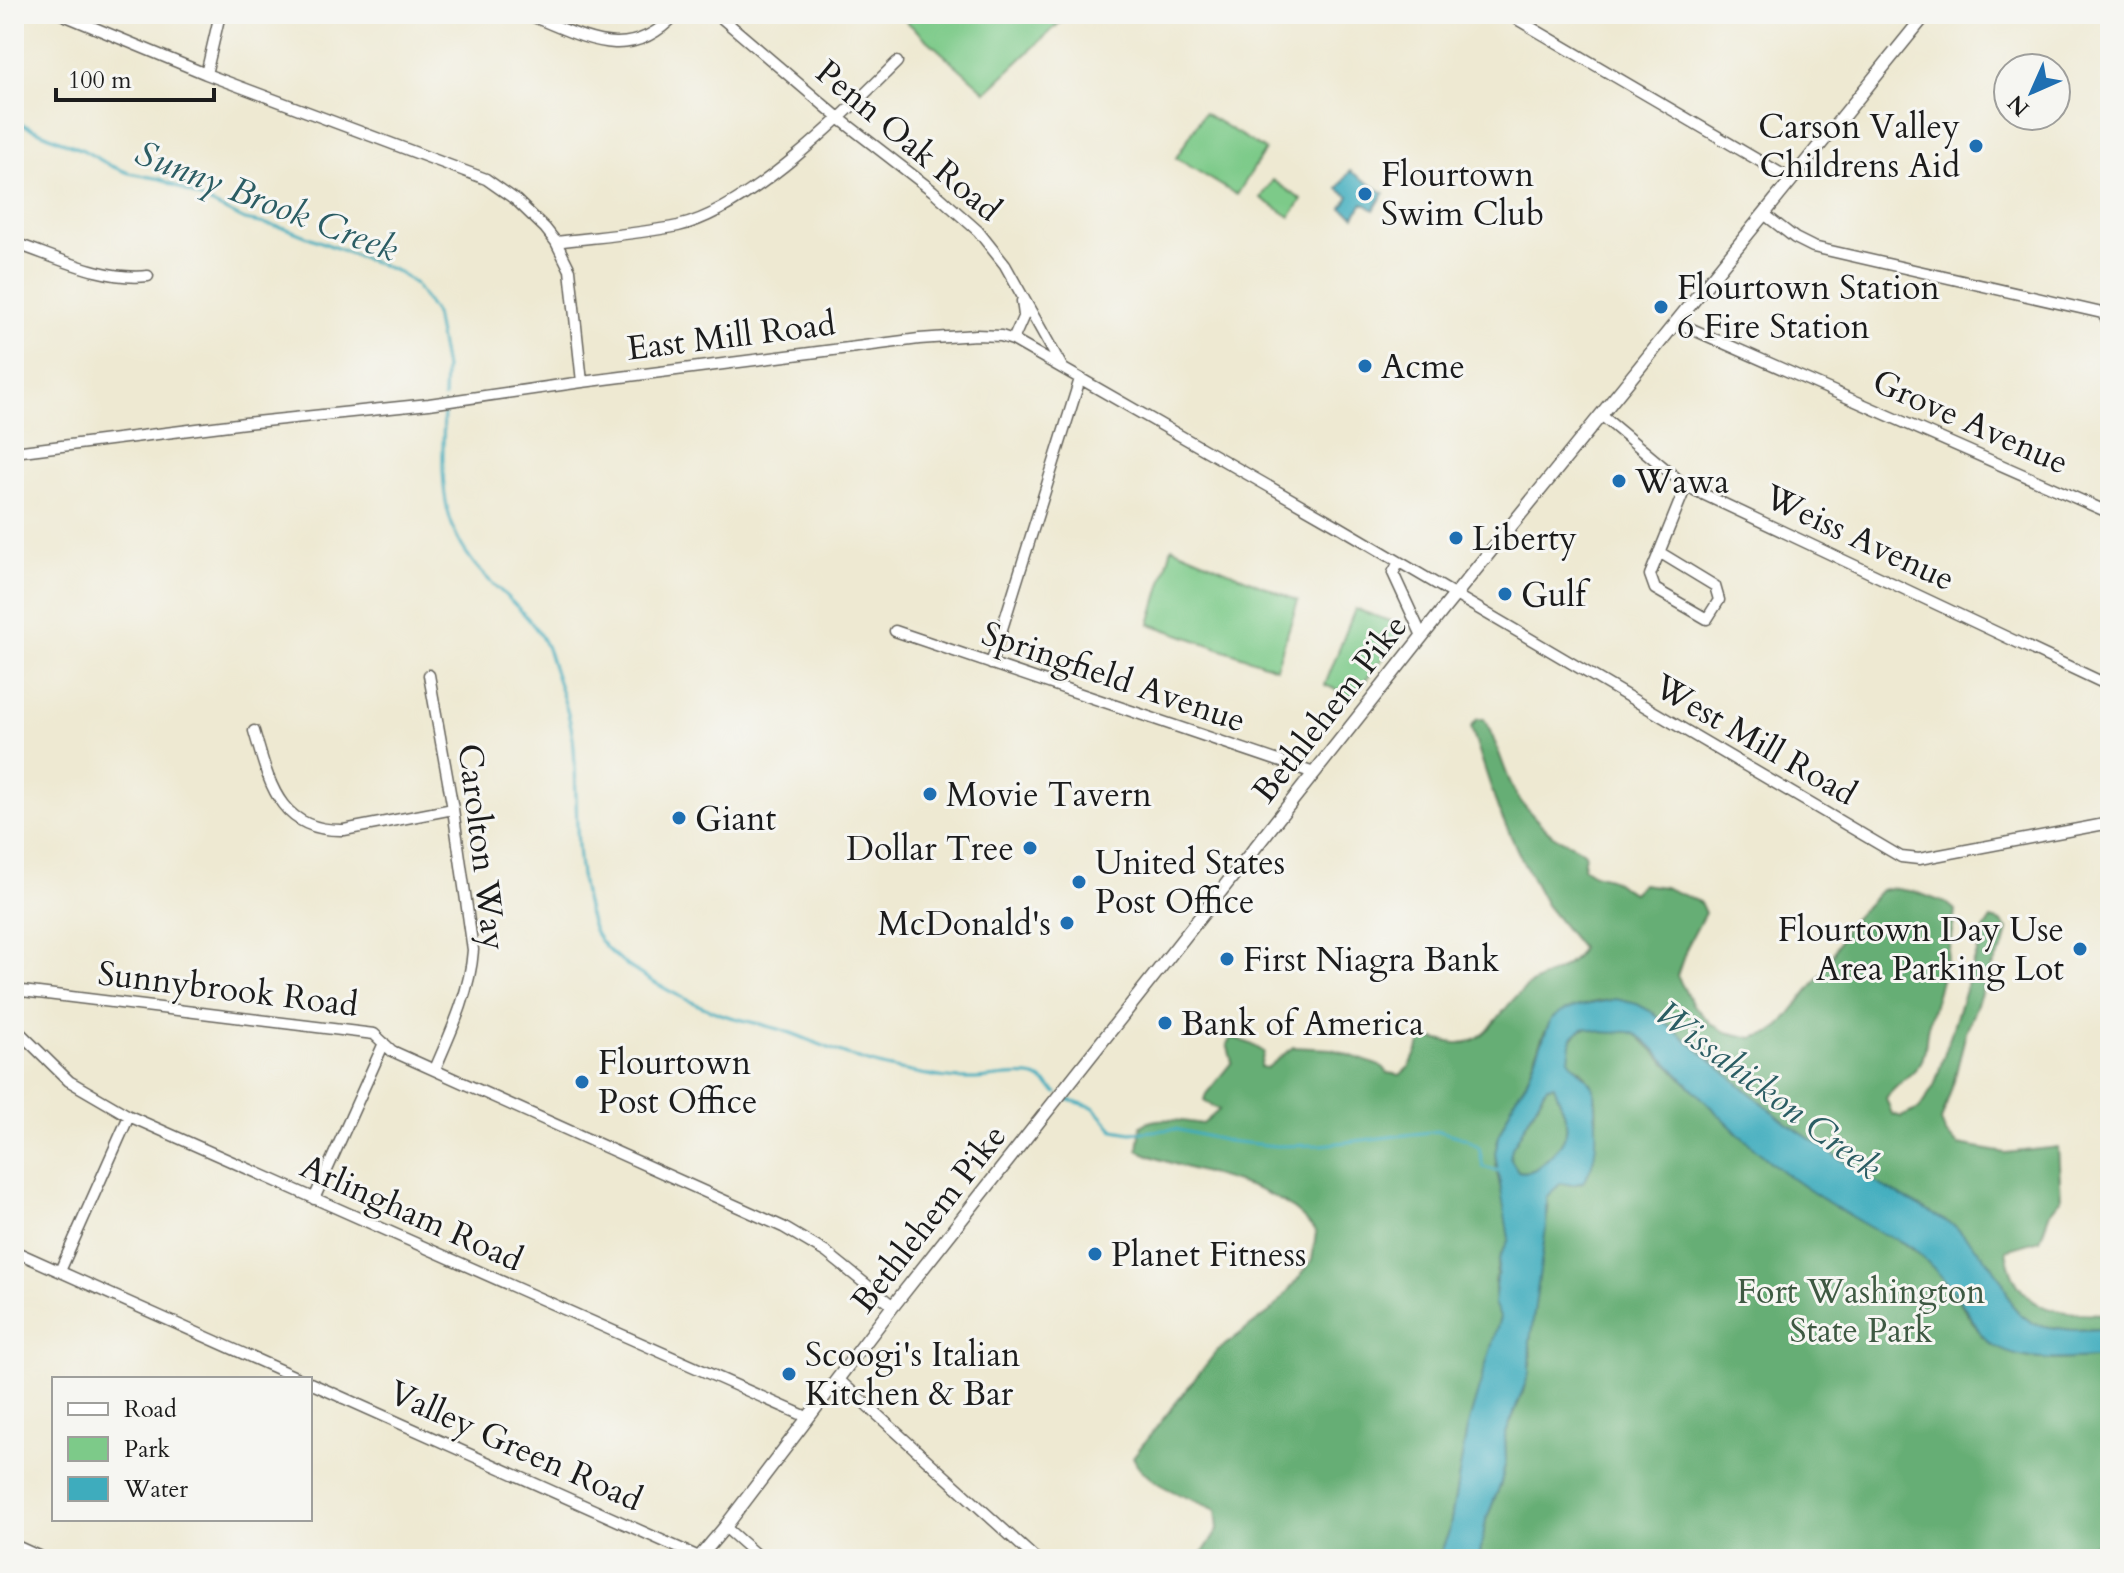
<svg xmlns="http://www.w3.org/2000/svg" width="2124" height="1573" viewBox="0 0 2124 1573" font-family="Cardo,serif">
	<style>
		.green { fill: #7dca89; stroke: #4c7352; stroke-width: 2 }
		.forest { fill: #66ae75; stroke: #416548; stroke-width: 2 }
		.water { fill: #3eacbd; stroke: #2d646c; stroke-width: 2; fill-rule: evenodd }
		.lines { fill: none; stroke-linecap: round; stroke-linejoin: round }
		.stream { stroke: #3eacbd; stroke-width: 3 }
		.minor-casing { stroke: #66645c; stroke-width: 13 }
		.major-casing { stroke: #66645c; stroke-width: 15 }
		.minor { stroke: #fff; stroke-width: 10 }
		.major { stroke: #fff; stroke-width: 12 }
		.poi-dot { fill: #1f6fb2; stroke: #f6f6f2; stroke-width: 3 }
		.labels { text-anchor: middle; stroke-width: 6; stroke-linejoin: round; paint-order: stroke }
		.poi-label { font-size: 34px; fill: #1c1c1c; stroke: #f6f6f2; text-anchor: start }
		.street-label { font-size: 34px; fill: #1c1c1c; stroke: #f6f6f2 }
		.park-label { font-size: 34px; fill: #3e5942; stroke: #f6f6f2 }
		.water-label { font-size: 36px; font-style: italic; fill: #2b5d64; stroke: #f6f6f2 }
	</style>
	<rect width="100%" height="100%" fill="#f6f6f2"/>
	<filter id="ink" filterUnits="userSpaceOnUse"><feTurbulence type="fractalNoise" baseFrequency=".0125" numOctaves="2"/><feDisplacementMap in="SourceGraphic" scale="16" xChannelSelector="R" yChannelSelector="G"/><feConvolveMatrix kernelMatrix="1 2 1 2 8 2 1 2 1" color-interpolation-filters="sRGB"/></filter>
	<filter id="wash" filterUnits="userSpaceOnUse"><feTurbulence type="fractalNoise" baseFrequency=".006" numOctaves="4" result="noise"/><feDisplacementMap in="SourceGraphic" scale="32" xChannelSelector="R" yChannelSelector="G"/><feGaussianBlur stdDeviation="1.8" result="paint"/><feColorMatrix in="noise" values="0 0 0 0 0 0 0 0 0 0 0 0 0 0 0 0 0 1.4 0 .05"/><feComposite in="paint" operator="in"/></filter>
	<g filter="url(#wash)">
		<rect width="100%" height="100%" fill="#eee9d2"/>
		<path class="green" d="M898 14H1069L986 92Z
			M1204 113 1265 150 1237 195 1176 158Z
			M1273 180 1302 200 1290 217 1261 198Z
			M1172 547 1298 601 1276 668 1150 624Z
			M1355 609 1407 627 1353 697 1325 685Z"/>
		<path class="forest" d="M1477 719H1484C1500 745 1506 787 1527 809 1534 817 1545 829 1553 835 1564 843 1575 843 1585 853L1583 867C1595 876 1596 874 1609 878 1618 881 1624 890 1633 893L1642 884 1664 887 1700 902 1705 913 1687 947 1677 976 1693 1005 1710 1023 1726 1032 1752 1038 1770 1033 1780 1026 1827 967 1846 927 1881 890 1890 888 1916 892 1948 904 1955 910C1951 952 1939 985 1928 1026 1925 1038 1927 1051 1921 1062 1913 1075 1897 1083 1886 1098L1892 1114 1901 1117 1919 1109 1934 1086 1985 928 1991 919 2001 922 2008 929 2004 947 1991 968 1966 1032 1954 1081 1941 1121 1946 1134 1958 1145 2006 1153 2058 1147 2061 1199 2050 1212 2040 1240 2006 1250C2015 1313 2058 1314 2110 1314V1329L2072 1330 2049 1327 2034 1324 2020 1314 2012 1305 2003 1283 1956 1227 1875 1182 1786 1123 1654 1013C1620 996 1595 995 1563 1017 1558 1020 1551 1023 1548 1027 1540 1036 1532 1070 1525 1084 1513 1105 1499 1126 1496 1150 1492 1177 1514 1219 1509 1241 1507 1247 1502 1252 1500 1257 1494 1275 1492 1300 1501 1317L1467 1429 1449 1532 1438 1559H1199L1218 1529 1216 1510C1189 1497 1144 1485 1133 1457L1217 1351 1272 1310 1298 1279 1312 1260 1316 1233C1277 1176 1195 1179 1138 1150L1141 1126C1157 1114 1184 1122 1203 1124L1219 1110 1204 1101 1206 1094 1232 1062 1227 1044 1232 1037 1251 1044 1264 1052 1260 1067 1267 1068 1293 1047 1332 1049 1383 1067 1388 1073 1400 1075 1410 1066 1423 1038C1440 1038 1456 1048 1473 1040 1493 1031 1505 1005 1522 991 1541 973 1570 973 1581 948L1546 905 1523 862 1498 809 1471 727Z
			M1589 1027C1605 1035 1618 1029 1634 1032L1694 1090 1802 1185 1874 1229 1899 1240 1928 1262 1943 1276 1982 1336 2016 1355 2030 1358 2054 1360 2110 1357V1535L2088 1547 2034 1559H1479L1486 1520 1501 1483 1506 1460 1505 1436 1523 1392 1531 1361 1530 1341 1548 1210 1546 1197 1561 1182 1572 1185 1583 1182C1594 1167 1599 1113 1595 1095 1594 1090 1586 1076 1583 1072 1579 1067 1572 1067 1569 1060 1563 1044 1575 1031 1589 1027Z
			M1554 1085C1566 1119 1578 1132 1546 1160 1537 1169 1530 1174 1518 1171L1510 1158 1512 1148 1548 1086Z"/>
		<path class="water" d="M1350 171 1384 193 1374 210 1363 203 1355 216 1342 208 1349 196 1338 189Z
			M1616 999 1637 1004 1654 1013 1786 1123 1875 1182 1956 1227 1992 1265 2003 1283 2012 1305 2020 1314 2034 1324 2049 1327 2072 1330 2110 1329V1357C2076 1359 2027 1365 1996 1347 1980 1339 1976 1323 1966 1309 1951 1287 1935 1267 1914 1250 1901 1239 1885 1236 1871 1228 1848 1215 1825 1201 1803 1186 1744 1146 1696 1091 1646 1041 1624 1024 1623 1036 1602 1032 1586 1029 1587 1023 1572 1037L1569 1059C1577 1071 1591 1078 1595 1094 1596 1098 1594 1103 1595 1107 1597 1131 1599 1161 1583 1182L1572 1185 1561 1183 1546 1197V1228L1530 1341 1529 1374 1505 1436 1506 1460 1501 1483 1486 1520 1479 1559H1438L1449 1532 1467 1429 1500 1317 1494 1304 1496 1287 1499 1259 1509 1239 1495 1153 1500 1132 1515 1098 1526 1082 1551 1019 1563 1011 1579 1006ZM1554 1085C1566 1119 1578 1132 1546 1160 1537 1169 1530 1174 1518 1171L1510 1158 1512 1148 1547 1086Z"/>
		<g class="lines">
			<path class="stream" d="M14 121 83 150 111 166 129 173 161 179 245 220 285 228 396 271 414 283 435 314 445 368 444 398
				M444 405C443 475 434 527 489 580 510 600 541 626 549 654 558 685 572 716 574 748 578 806 573 871 593 928 605 963 692 1005 727 1016 748 1022 771 1026 791 1033 827 1047 862 1063 900 1070 923 1074 948 1080 972 1079 989 1079 1023 1072 1038 1078 1045 1081 1052 1089 1057 1093
				M1063 1098 1093 1107 1114 1130 1131 1133 1175 1129 1227 1141 1276 1146 1321 1145 1439 1131 1467 1139 1479 1147 1483 1167 1500 1171"/>
		</g>
	</g>
	<g filter="url(#ink)">
		<g class="lines">
			<defs>
				<path id="minor" d="M61 14 206 74 486 179 516 200 545 228 556 242 570 270 582 382
					M526 14C582 35 627 67 676 14
					M717 14 840 119 933 191 978 231 1005 265 1062 367
					M1508 14 1792 180
					M206 74 220 14
					M1764 214 1795 238 1813 247 2102 313
					M556 242C596 237 638 234 678 226 749 210 846 113 897 62
					M14 243C57 257 102 281 148 276
					M2102 313 2110 324
					M1678 323 2110 513
					M1013 340 1024 315 1022 301
					M1601 415 1686 486 2110 686
					M14 452 245 423 429 404 582 382 919 339 976 335 1001 336 1013 340 1338 526 1901 857 1919 859 2110 823
					M1659 552 1715 586 1719 600 1707 619 1655 589 1650 575 1686 486
					M1399 562 1393 573 1422 636
					M895 631 1314 773
					M991 664 1080 379
					M429 675 453 809 473 950C470 992 452 1030 435 1069
					M254 731C269 781 278 832 344 830L453 809
					M14 990 374 1034 392 1051 783 1227 827 1253 893 1306
					M14 1027 69 1081 129 1116 807 1417
					M314 1199 384 1043
					M14 1251 300 1379
					M60 1271 129 1116
					M838 1379 1036 1559
					M310 1383 699 1557
					M725 1527 761 1559
					M14 1545 45 1559"/>
				<path id="major" d="M698 1559 725 1527 893 1306 1446 606 1926 14"/>
			</defs>
			<use href="#minor" class="minor-casing"/>
			<use href="#major" class="major-casing"/>
			<use href="#minor" class="minor"/>
			<use href="#major" class="major"/>
		</g>
	</g>
	<g class="poi-dot">
		<circle cx="1976" cy="146" r="8"/>
		<circle cx="1365" cy="194" r="8"/>
		<circle cx="1661" cy="307" r="8"/>
		<circle cx="1365" cy="366" r="8"/>
		<circle cx="1619" cy="481" r="8"/>
		<circle cx="1456" cy="538" r="8"/>
		<circle cx="1505" cy="594" r="8"/>
		<circle cx="930" cy="794" r="8"/>
		<circle cx="679" cy="818" r="8"/>
		<circle cx="1030" cy="848" r="8"/>
		<circle cx="1079" cy="882" r="8"/>
		<circle cx="1067" cy="923" r="8"/>
		<circle cx="2080" cy="949" r="8"/>
		<circle cx="1227" cy="959" r="8"/>
		<circle cx="1165" cy="1023" r="8"/>
		<circle cx="582" cy="1082" r="8"/>
		<circle cx="1095" cy="1254" r="8"/>
		<circle cx="789" cy="1374" r="8"/>
	</g>
	<g class="labels">
		<g class="poi-label">
			<text x="1960" y="138" text-anchor="end">Carson Valley<tspan x="1960" dy="39">Childrens Aid</tspan></text>
			<text x="1381" y="186">Flourtown<tspan x="1381" dy="39">Swim Club</tspan></text>
			<text x="1677" y="299">Flourtown Station<tspan x="1677" dy="39">6 Fire Station</tspan></text>
			<text x="1381" y="378">Acme</text>
			<text x="1635" y="493">Wawa</text>
			<text x="1472" y="550">Liberty</text>
			<text x="1521" y="606">Gulf</text>
			<text x="946" y="806">Movie Tavern</text>
			<text x="695" y="830">Giant</text>
			<text x="1014" y="860" text-anchor="end">Dollar Tree</text>
			<text x="1095" y="874">United States<tspan x="1095" dy="39">Post Office</tspan></text>
			<text x="1051" y="935" text-anchor="end">McDonald's</text>
			<text x="2064" y="941" text-anchor="end">Flourtown Day Use<tspan x="2064" dy="39">Area Parking Lot</tspan></text>
			<text x="1243" y="971">First Niagra Bank</text>
			<text x="1181" y="1035">Bank of America</text>
			<text x="598" y="1074">Flourtown<tspan x="598" dy="39">Post Office</tspan></text>
			<text x="1111" y="1266">Planet Fitness</text>
			<text x="805" y="1366">Scoogi's Italian<tspan x="805" dy="39">Kitchen &amp; Bar</tspan></text>
		</g>
		<g class="street-label">
			<text transform="translate(909 140) rotate(40)" y="12">Penn Oak Road</text>
			<text transform="translate(731 335) rotate(-7)" y="12">East Mill Road</text>
			<text transform="translate(1971 421) rotate(24)" y="12">Grove Avenue</text>
			<text transform="translate(1860 537) rotate(25)" y="12">Weiss Avenue</text>
			<text transform="translate(1114 676) rotate(19)" y="12">Springfield Avenue</text>
			<text transform="translate(1329 708) rotate(-52)" y="12">Bethlehem Pike</text>
			<text transform="translate(1756 739) rotate(30)" y="12">West Mill Road</text>
			<text transform="translate(483 847) rotate(83)" y="12">Carolton Way</text>
			<text transform="translate(228 988) rotate(7)" y="12">Sunnybrook Road</text>
			<text transform="translate(412 1212) rotate(24)" y="12">Arlingham Road</text>
			<text transform="translate(928 1218) rotate(-52)" y="12">Bethlehem Pike</text>
			<text transform="translate(516 1445) rotate(24)" y="12">Valley Green Road</text>
		</g>
		<g class="park-label">
			<text x="1861" y="1303">Fort Washington<tspan x="1861" dy="39">State Park</tspan></text>
		</g>
		<g class="water-label">
			<text transform="translate(267 200) rotate(21)" y="13">Sunny Brook Creek</text>
			<text transform="translate(1769 1089) rotate(37)" y="13">Wissahickon Creek</text>
		</g>
	</g>
	<rect width="2124" height="1573" fill="none" stroke="#f6f6f2" stroke-width="48"/>
	<rect x="52" y="1377" width="260" height="144" fill="#f6f6f2" stroke="#9f9f9c" stroke-width="2"/>
	<rect x="68" y="1403" width="40" height="12" fill="#ffffff" stroke="#9f9f9c" stroke-width="2"/>
	<text x="124" y="1417" font-size="24" fill="#1c1c1c">Road</text>
	<rect x="68" y="1437" width="40" height="24" fill="#7dca89" stroke="#9f9f9c" stroke-width="2"/>
	<text x="124" y="1457" font-size="24" fill="#1c1c1c">Park</text>
	<rect x="68" y="1477" width="40" height="24" fill="#3eacbd" stroke="#9f9f9c" stroke-width="2"/>
	<text x="124" y="1497" font-size="24" fill="#1c1c1c">Water</text>
	<g transform="translate(2032 92) rotate(225)"><circle r="38" fill="#f6f6f2" stroke="#9f9f9c" stroke-width="2"/>
	<path d="M0-6L14 30L0 20L-14 30Z" fill="#1f6fb2"/>
	<text y="-12" font-size="22" font-weight="bold" text-anchor="middle" fill="#1c1c1c">N</text>
	</g>
	<path d="M56 88v12h158v-12" fill="none" stroke="#1c1c1c" stroke-width="4"/>
	<text x="68" y="88" font-size="24" fill="#1c1c1c" stroke="#f6f6f2" stroke-width="6" paint-order="stroke">100 m</text>
</svg>
